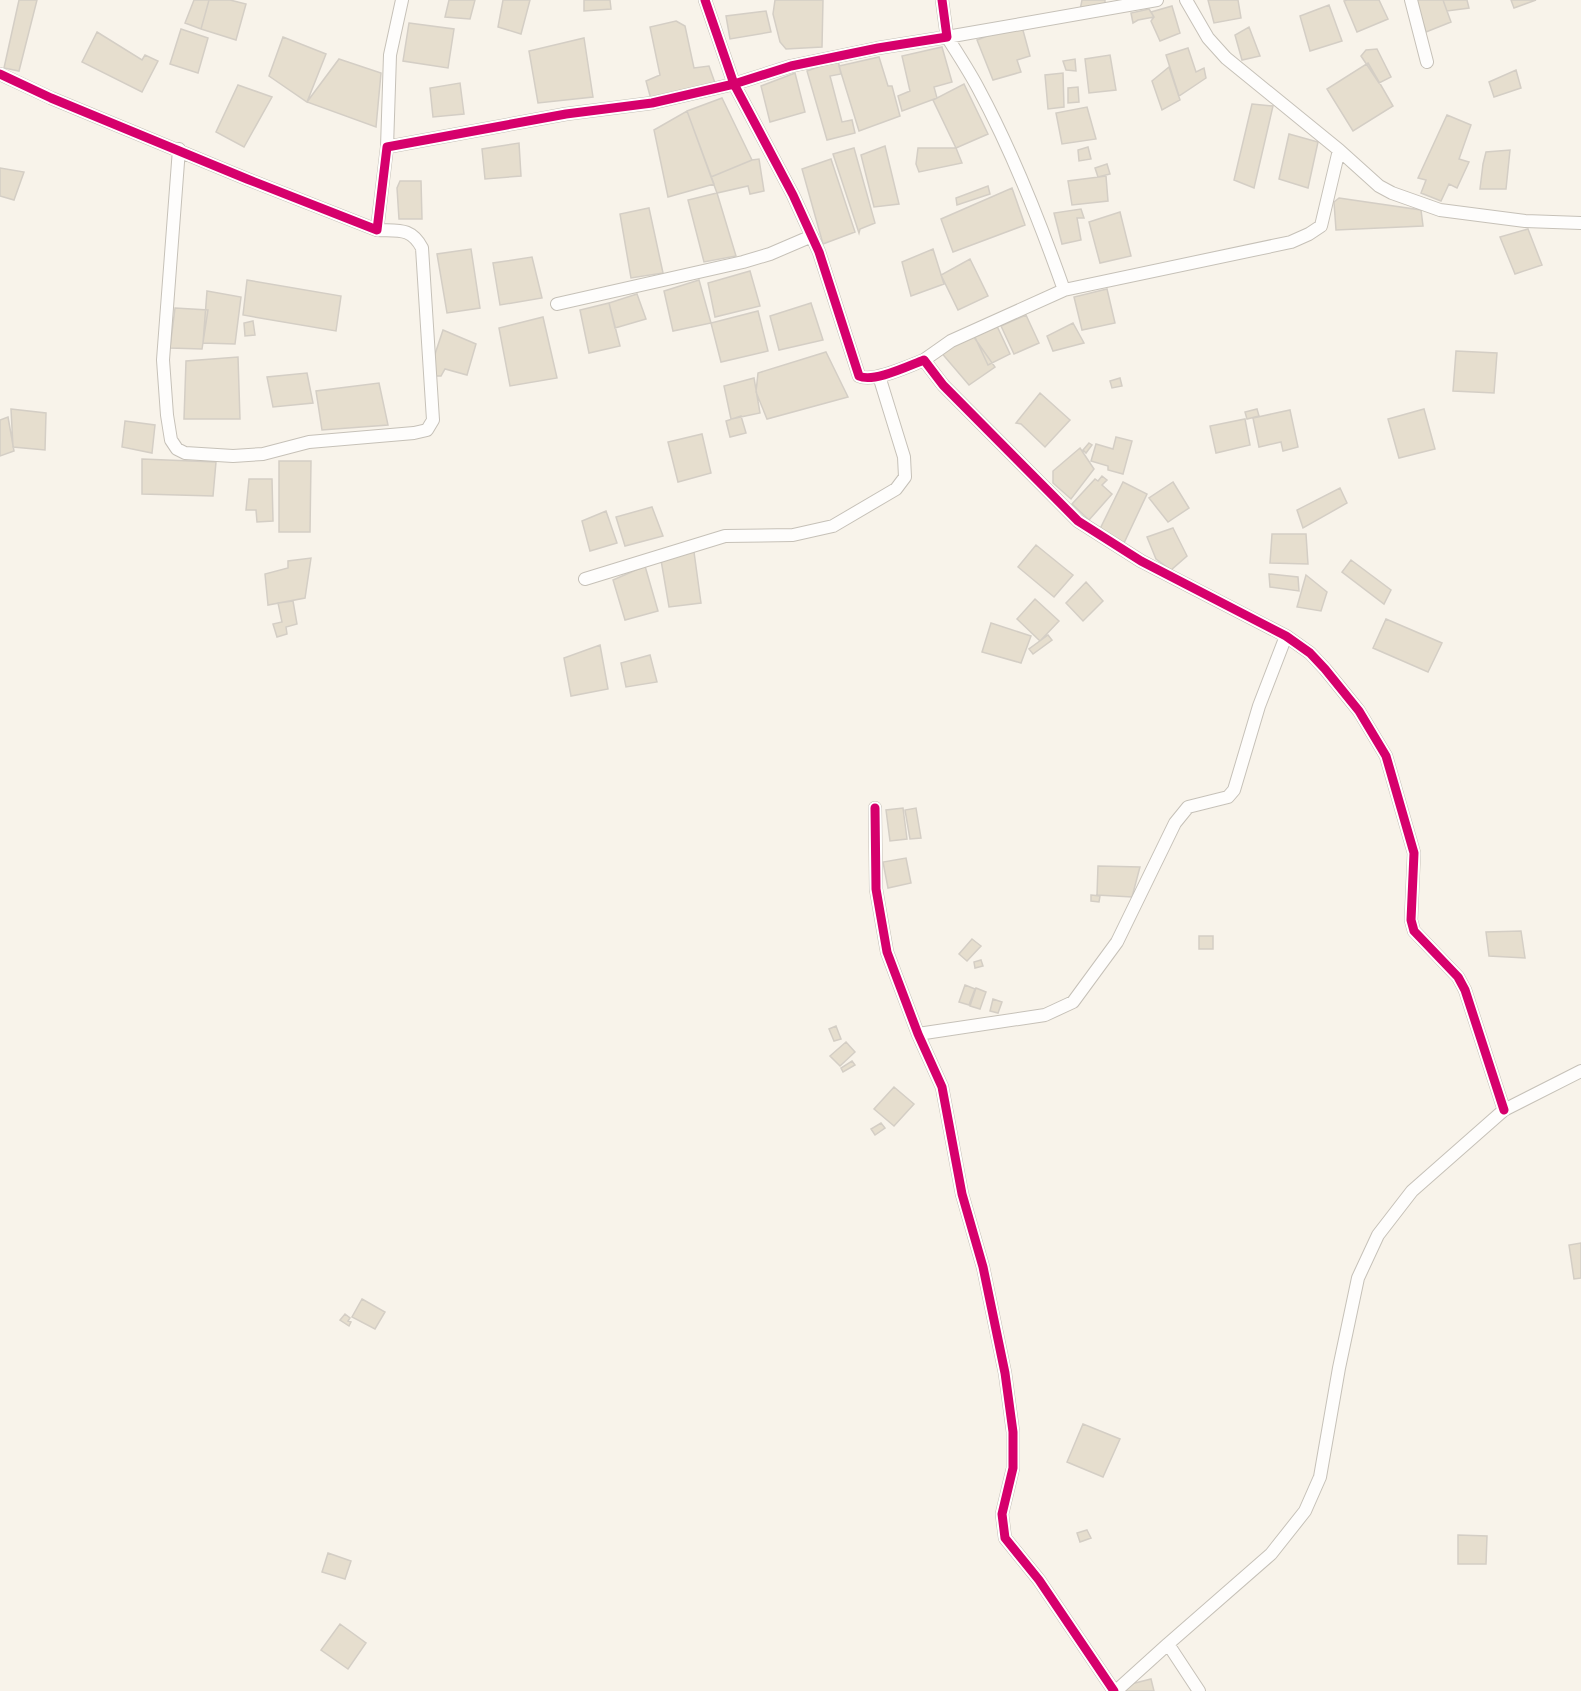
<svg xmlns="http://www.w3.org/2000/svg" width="1581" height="1691" viewBox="0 0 1581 1691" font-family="Overpass,sans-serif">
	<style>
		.building { fill: #e6dece; stroke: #d4cec5; stroke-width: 1.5 }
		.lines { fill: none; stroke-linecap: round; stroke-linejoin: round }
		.minor-casing { stroke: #c6c1b8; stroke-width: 14 }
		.minor { stroke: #fefdfc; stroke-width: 12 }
		.cycleway-casing { stroke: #fff; stroke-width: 13 }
		.cycleway { stroke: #d6006c; stroke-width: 9 }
	</style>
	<rect width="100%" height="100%" fill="#f8f3ea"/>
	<path class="building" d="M19 0H37L19 71 4 68Z
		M194 0H209L201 29 185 23Z
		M209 0H230L246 4 236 40 201 29Z
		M449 0H475L470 19 445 17Z
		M503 0H530L521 34 498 27Z
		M584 0H610L611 9 584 11Z
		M775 0H823L822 47 786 49 780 42 773 14Z
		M1082 0H1105V4L1080 10Z
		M1208 0H1238L1241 18 1214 23Z
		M1347 0H1379L1388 19 1357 32 1344 1Z
		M1416 0H1443L1451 22 1426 32Z
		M1443 0H1467L1469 8 1447 11Z
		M1511 0H1536L1514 8Z
		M1329 5 1342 41 1310 51 1300 16Z
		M1172 6 1180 33 1160 41 1151 21 1154 17 1151 12Z
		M1149 9 1154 17 1138 20 1133 23 1131 13Z
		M766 11 771 32 730 39 726 16Z
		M676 21 685 26 694 68 709 66 715 83 652 103 646 81 660 75 650 27Z
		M409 23 454 29 448 68 403 61Z
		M1021 23 1030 56 1017 60 1021 72 993 80 977 40Z
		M1249 27 1260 56 1242 60 1235 35Z
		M181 29 208 38 198 73 170 64Z
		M97 32 142 60 145 55 158 61 142 92 82 62Z
		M283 37 326 54 307 102 269 76Z
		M584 38 593 97 538 103 529 51Z
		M942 47 952 82 934 87 937 98 902 111 898 96 910 91 902 56Z
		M1188 48 1196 72 1204 68 1206 78 1179 96 1166 55Z
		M1377 49 1391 77 1379 83 1361 56 1366 50Z
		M1110 55 1116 90 1089 93 1085 59Z
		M879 57 888 86H892L900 116 859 131 839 66Z
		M339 59 381 73 376 127 307 102Z
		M1075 59 1076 71 1066 70 1063 61Z
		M838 60 841 74 830 76 842 122 852 120 855 133 827 140 807 71Z
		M1368 63 1393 106 1353 131 1327 89Z
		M1169 67 1180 100 1162 110 1152 81Z
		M1516 70 1521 88 1494 97 1489 82Z
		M795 73 805 112 770 122 761 86Z
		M1063 73 1064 107 1048 109 1045 75Z
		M460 83 464 114 433 117 430 88Z
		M964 84 988 134 956 148 933 100Z
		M238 85 272 97 244 147 216 132Z
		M1078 87 1079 102 1068 103V88Z
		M722 98 752 160 711 177 687 111Z
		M1252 104 1273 106 1254 188 1234 180Z
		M1087 107 1096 139 1062 144 1056 113Z
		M687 111 714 184 668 197 654 130Z
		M1447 115 1471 125 1459 159 1469 162 1457 188 1449 184 1441 201 1421 193 1426 180 1418 178Z
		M1289 134 1318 142 1308 188 1279 179Z
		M519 143 521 176 485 179 482 149Z
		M885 146 899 204 874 207 861 155Z
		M1088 147 1091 159 1079 161 1078 150Z
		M854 148 875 223 860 229 859 233 833 154Z
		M918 148H956L962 163 919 172 916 164Z
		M1510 150 1506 189H1480L1483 164 1486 152Z
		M759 159 764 191 750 194 748 186 717 193 711 177 752 160Z
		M831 159 855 232 823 244 802 169Z
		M1107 164 1110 174 1098 177 1095 168Z
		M0 168 24 172 14 200 0 196Z
		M1106 176 1108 201 1072 205 1068 181Z
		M400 181H421L422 219H399L397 188Z
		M988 186 990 194 957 205 956 198Z
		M1012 188 1025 225 953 252 941 219Z
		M717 193 736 256 704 262 688 200Z
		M1339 198 1421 210 1423 226 1336 230 1334 202Z
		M649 208 663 273 631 278 620 214Z
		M1081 209 1084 218H1077L1081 240 1062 244 1054 213Z
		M1120 212 1131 256 1100 263 1089 222Z
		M1528 229 1542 265 1515 274 1500 237Z
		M471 249 480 308 447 313 437 254Z
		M933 249 944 284 911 296 902 262Z
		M532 257 542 298 500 305 493 263Z
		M970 259 988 296 958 310 941 275Z
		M750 271 760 306 715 317 708 283Z
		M247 280 341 296 336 331 243 315Z
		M699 280 711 323 673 331 664 291Z
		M1107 289 1115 323 1082 330 1074 297Z
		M207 291 241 297 235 344 203 343Z
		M637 294 646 319 615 328 609 303Z
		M609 303 620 346 589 353 580 310Z
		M811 303 823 340 779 350 770 316Z
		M175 308 208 310 202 349 170 348Z
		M758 311 768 351 721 362 711 323Z
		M1026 315 1039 343 1014 354 1001 326Z
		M543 317 557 378 510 386 499 328Z
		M253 321 255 335 245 336 244 323Z
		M1073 323 1084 343 1053 351 1047 336Z
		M996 324 1010 354 988 365 974 335Z
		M443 330 476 344 467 375 445 369 441 376H431L434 357Z
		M971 333 995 367 969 385 939 350Z
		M1456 351 1497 353 1494 393 1453 391Z
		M826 352 848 397 767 419 756 392 758 373Z
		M238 357 240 419H184L186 361Z
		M307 373 313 403 273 407 267 377Z
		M754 378 760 413 731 419 724 386Z
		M1120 378 1122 386 1112 388 1110 381Z
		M379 383 388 425 322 430 316 391Z
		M1040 393 1070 420 1045 447 1021 424 1016 423Z
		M11 409 46 413 45 450 13 447Z
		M1257 409 1259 416 1247 419 1245 412Z
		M1424 409 1435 449 1399 458 1388 419Z
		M1290 410 1298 447 1283 451 1281 442 1259 447 1253 418Z
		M741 416 746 433 730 437 726 421Z
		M8 417 14 451 0 456V420Z
		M1245 419 1250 445 1216 453 1210 426Z
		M125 421 155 425 152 453 122 447Z
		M702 434 711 473 678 482 668 442Z
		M1116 437 1132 441 1123 474 1108 470V466L1091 461 1096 444 1113 449Z
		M1089 443 1092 445 1086 453 1083 450Z
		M1080 448 1094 469 1071 499 1053 483V471Z
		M142 459 216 462 213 496 142 494Z
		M279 461H311L310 532H279Z
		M1102 476 1107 480 1102 485 1112 494 1089 520 1072 504 1095 479 1098 481Z
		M249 479H272L273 521 257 522 256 510H246Z
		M1123 482 1147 494 1124 543 1099 531Z
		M1173 482 1189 508 1168 522 1149 498Z
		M1340 488 1347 503 1303 528 1297 510Z
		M652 507 663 536 625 546 616 517Z
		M606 511 617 543 590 551 582 521Z
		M1173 528 1187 556 1171 570 1156 559 1147 537Z
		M1272 534H1306L1308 564 1270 563Z
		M1036 545 1073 575 1054 597 1018 567Z
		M694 552 701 603 669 607 661 560Z
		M311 558 305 598 268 605 265 574 288 568V561Z
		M1351 560 1391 590 1384 604 1342 572Z
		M645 566 658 611 625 620 613 580Z
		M1269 574 1298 577 1299 591 1270 587Z
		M1306 575 1327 592 1321 611 1297 607Z
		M1086 582 1103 601 1083 621 1066 603Z
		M1035 599 1059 621 1040 641 1017 619Z
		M293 601 297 624 286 627 287 634 277 637 273 624 282 622 278 603Z
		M1386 619 1442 643 1428 672 1373 648Z
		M991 623 1031 636 1021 663 982 652Z
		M1048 635 1052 640 1033 654 1029 649Z
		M600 645 608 689 571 696 564 658Z
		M650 655 657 682 626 687 621 663Z
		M903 808 907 839 890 841 886 810Z
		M916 808 921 838 910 839 905 810Z
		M906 858 911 883 888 888 883 862Z
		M1098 866 1140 867 1132 897 1097 895Z
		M1091 895 1100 896 1099 902 1091 901Z
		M1521 931 1525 958 1489 956 1486 932Z
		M1199 936H1213V949H1199Z
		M972 939 981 946 967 961 959 954Z
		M981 960 983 966 975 968 974 962Z
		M965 985 975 989 969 1005 959 1002Z
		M976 988 986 992 980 1009 970 1006Z
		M993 999 1002 1002 998 1013 990 1011Z
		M836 1026 841 1039 834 1041 829 1029Z
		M846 1042 855 1052 840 1066 830 1056Z
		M852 1061 855 1065 843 1072 841 1068Z
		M894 1087 914 1104 894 1126 874 1109Z
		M881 1123 885 1128 875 1135 871 1129Z
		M1581 1243V1278L1574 1279 1569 1245Z
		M362 1299 385 1312 375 1329 352 1317Z
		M345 1314 350 1318 348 1321 351 1322 349 1326 340 1320Z
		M1083 1424 1120 1439 1103 1477 1067 1462Z
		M1087 1530 1091 1538 1080 1542 1077 1533Z
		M1458 1535 1487 1536 1486 1564H1458Z
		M328 1553 351 1561 345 1579 322 1572Z
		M340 1624 366 1643 348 1669 321 1650Z
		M1151 1679 1154 1691H1125L1123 1686Z"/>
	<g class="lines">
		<defs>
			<path id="minor" d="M705 0 734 84 793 195 819 252 859 376C873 383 908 366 924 360L943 385 1078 521 1141 561 1286 636 1310 653 1325 669 1359 711 1386 756 1414 853 1411 920 1414 931 1458 977 1465 990 1504 1110
				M1186 0 1208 38 1226 58 1339 150 1379 186 1392 193 1440 210 1525 221 1581 223
				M1411 0 1427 62
				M0 74 51 98 247 179 377 230 387 147 566 114 652 103 734 84 791 66 878 48 947 37 942 0
				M387 147 390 55 402 0
				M179 149 163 360 167 415 171 440 177 449 185 453 233 456 263 454 309 442 414 433 427 430 433 420 422 248C411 227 398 231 377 230
				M1064 290 1291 242 1309 234 1321 226 1339 150
				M557 304 743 262 770 254 812 236
				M924 360 951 341 1064 290C1040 222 1012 151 978 88 969 71 958 54 947 37L1157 0
				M585 579 725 536 793 535 833 526 896 489 905 477 904 457 879 376
				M875 808 876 889 887 952 918 1034 942 1087 962 1194 983 1267 1005 1373 1013 1432V1468L1002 1514 1005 1538 1039 1580 1114 1691
				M918 1034 1045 1015 1073 1002 1117 942 1175 823 1188 807 1228 797 1234 790 1259 706 1286 636
				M1116 1691 1168 1644
				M1199 1691 1168 1644 1271 1554 1305 1511 1320 1477 1339 1368 1358 1278 1378 1235 1412 1191 1504 1110 1581 1071"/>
		</defs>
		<use href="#minor" class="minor-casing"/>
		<use href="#minor" class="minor"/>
		<defs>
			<path id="cycleway" d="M705 0 734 84 793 195 819 252 859 376C873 383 908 366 924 360L943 385 1078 521 1141 561 1286 636 1310 653 1325 669 1359 711 1386 756 1414 853 1411 920 1414 931 1458 977 1465 990 1504 1110
				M0 74 51 98 247 179 377 230 387 147 566 114 652 103 734 84 791 66 878 48 947 37 942 0
				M875 808 876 889 887 952 918 1034 942 1087 962 1194 983 1267 1005 1373 1013 1432V1468L1002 1514 1005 1538 1039 1580 1114 1691"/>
		</defs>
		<use href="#cycleway" class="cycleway-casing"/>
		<use href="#cycleway" class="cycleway"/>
	</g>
</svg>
